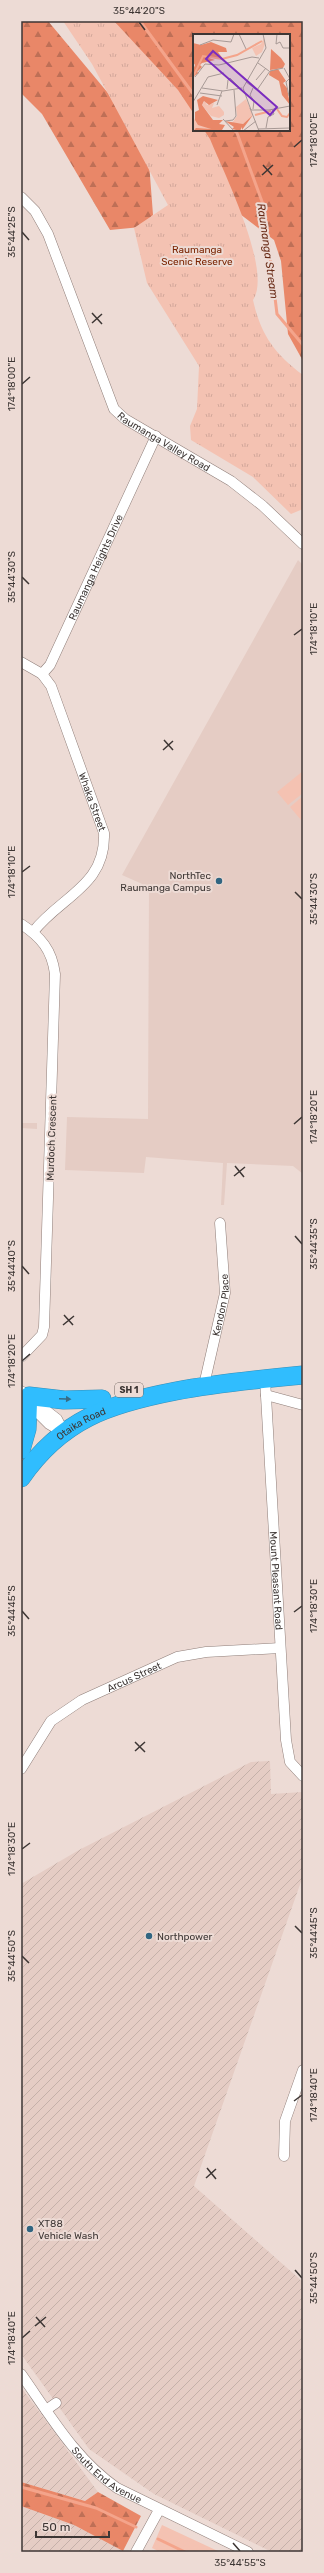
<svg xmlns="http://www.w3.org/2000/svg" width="324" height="2573" viewBox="0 0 324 2573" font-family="Rubik,sans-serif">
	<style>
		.built { fill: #e5ccc4 }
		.industrial { fill: url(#industrial-furrows) }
		.green { fill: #f4c2b2 }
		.forest { fill: url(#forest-firs); fill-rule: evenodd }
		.park { fill: url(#park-tufts) }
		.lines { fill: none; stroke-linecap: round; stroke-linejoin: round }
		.stream { stroke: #f4a48b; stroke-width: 3 }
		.street-casing { stroke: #8f7e79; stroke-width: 11 }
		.highway-casing { stroke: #358eb7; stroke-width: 19 }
		.street { stroke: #fff; stroke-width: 10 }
		.highway { stroke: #30bdfe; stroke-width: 18 }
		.oneway { fill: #386c85 }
		.ticks { fill: none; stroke: #3d3634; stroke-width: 1.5 }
		.poi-dot { fill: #316581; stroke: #eddbd5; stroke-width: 1.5 }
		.labels { text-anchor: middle; stroke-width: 4; stroke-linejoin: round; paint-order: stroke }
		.shield { fill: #eddbd5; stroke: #726864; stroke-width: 1 }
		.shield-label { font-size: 9px; font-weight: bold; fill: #3d3634 }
		.park-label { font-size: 10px; fill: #7a2301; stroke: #eddbd5 }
		.street-label { font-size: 10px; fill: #3d3634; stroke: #eddbd5 }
		.poi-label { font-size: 10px; fill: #3d3634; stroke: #eddbd5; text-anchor: start }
		.water-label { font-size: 11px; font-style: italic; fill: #692b17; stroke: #eddbd5 }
		.inset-river { fill: none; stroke: #f4a48b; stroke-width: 2 }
		.inset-road { fill: none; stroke: #a79995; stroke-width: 1 }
		.view { fill: #7b2cbf; fill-opacity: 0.15; stroke: #7b2cbf; stroke-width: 2 }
		.inset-edge { fill: none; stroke: #3d3634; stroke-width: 2 }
		.neatline { fill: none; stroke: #3d3634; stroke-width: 1.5 }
		.ticks-label { font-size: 10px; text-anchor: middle; fill: #3d3634 }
	</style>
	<defs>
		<pattern id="industrial-furrows" width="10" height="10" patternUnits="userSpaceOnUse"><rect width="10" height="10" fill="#e5ccc4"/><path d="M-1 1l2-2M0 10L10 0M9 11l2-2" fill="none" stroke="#c5b0a9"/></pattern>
		<pattern id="forest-firs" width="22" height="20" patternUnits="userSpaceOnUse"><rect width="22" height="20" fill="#e98768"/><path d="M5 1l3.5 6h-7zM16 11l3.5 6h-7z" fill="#be6f56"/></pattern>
		<pattern id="park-tufts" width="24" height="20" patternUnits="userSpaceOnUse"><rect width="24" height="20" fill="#f4c2b2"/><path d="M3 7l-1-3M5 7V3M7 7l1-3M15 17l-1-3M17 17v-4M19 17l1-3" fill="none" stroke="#d2a79a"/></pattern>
	</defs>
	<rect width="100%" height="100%" fill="#eddbd5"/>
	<path class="built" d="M298 560 303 565V1174L293 1166 227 1163 224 1205H221L223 1163 146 1157 144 1173 65 1170 67 1117 148 1119 149 887 122 875Z
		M21 1123H37V1129L21 1128Z"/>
	<path class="industrial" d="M270 1761 271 1794 303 1792V1876L194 2186 303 2282V2552H272L154 2494 89 2449 21 2354V1884L79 1850 251 1762Z
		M21 2387 98 2492 85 2501 21 2482Z
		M21 2506 74 2525 123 2551 21 2552Z"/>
	<path class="green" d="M303 771V793L288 805 277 792Z
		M303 796V818L301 820 290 807Z
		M162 2525 220 2552H160L152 2548Z"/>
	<path class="forest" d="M21 21H48L123 111 149 162 153 215 141 227 110 230 42 114 21 93Z
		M95 21H303V361L288 334 281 261 274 240 164 156ZM194 35H289V130H194Z
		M21 2482 85 2501 98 2492 141 2516 123 2551 74 2525 21 2506Z"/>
	<path class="park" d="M63 21H114L178 90 194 114V130H204L210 139C223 171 273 271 253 300 261 335 274 353 303 375V509L291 514 253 477 191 440 190 426 197 409 199 366 147 283 134 228 168 205 92 64Z"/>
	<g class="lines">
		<path class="stream" d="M140 21 194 95
			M234 130 237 133 264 207 277 314 303 345
			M21 2487 96 2508 136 2527
			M158 2539 185 2552"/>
		<defs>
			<g id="street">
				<path id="s1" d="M21 197 35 211 48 234 114 409 125 419 231 481 263 506 303 544"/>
				<path id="s2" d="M21 662 42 674 51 686 104 833C106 886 61 896 33 932"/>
				<path id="s3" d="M42 674 50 665 156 436"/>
				<path d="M21 924C41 937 52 950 55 974L44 1327 42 1335 21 1357"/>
				<path id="s4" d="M265 1379 286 1740 290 1762 303 1776"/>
				<path id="s5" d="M204 1385 225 1293 220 1223"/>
				<path d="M21 1391 57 1419 64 1433"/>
				<path d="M266 1395 303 1405"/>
				<path d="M27 1402 49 1424 64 1433"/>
				<path id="s6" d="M21 1769 51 1721 82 1700 177 1657 206 1652 280 1648"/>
				<path d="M284 2156 285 2121 303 2070"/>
				<path id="s7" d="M21 2374C50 2415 75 2459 117 2488L248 2552"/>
				<path d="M46 2410 56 2403"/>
				<path d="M136 2552 159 2510"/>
			</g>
			<g id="highway">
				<path d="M29 1396 64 1400 102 1399"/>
				<path d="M21 1450 27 1429 28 1403"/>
				<path id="s8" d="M21 1478C62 1419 109 1404 176 1391 218 1383 260 1379 303 1375"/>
			</g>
		</defs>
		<use href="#street" class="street-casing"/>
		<use href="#highway" class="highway-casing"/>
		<use href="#street" class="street"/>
		<use href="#highway" class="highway"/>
	</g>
	<defs><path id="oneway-solid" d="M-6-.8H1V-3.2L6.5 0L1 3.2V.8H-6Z"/></defs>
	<use class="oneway" href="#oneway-solid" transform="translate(65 1399) rotate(2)"/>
	<path class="ticks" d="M139 22 145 30M294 147 302 140M263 165 272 175M262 175 273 165M22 232 29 240M92 313 102 324M92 323 102 314M22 384 30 377M22 577 29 584M294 635 302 629M164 740 173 750M163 750 173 741M22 872 30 866M295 892 302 899M294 1124 302 1117M235 1166 244 1177M234 1176 245 1167M295 1236 302 1244M22 1266 29 1274M64 1315 73 1325M63 1325 74 1316M22 1361 30 1354M22 1611 29 1619M294 1612 302 1606M135 1742 145 1752M135 1751 145 1742M22 1849 30 1843M295 1926 302 1933M22 1956 29 1963M294 2101 302 2095M207 2168 216 2179M206 2178 216 2169M295 2270 302 2278M36 2317 45 2327M35 2326 46 2317M22 2338 30 2331M233 2543 240 2551"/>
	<g class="poi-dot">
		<circle cx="219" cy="881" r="4"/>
		<circle cx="149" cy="1936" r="4"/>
		<circle cx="30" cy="2229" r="4"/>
	</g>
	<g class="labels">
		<rect class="shield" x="115" y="1383" width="28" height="14" rx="3"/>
		<g class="shield-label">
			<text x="129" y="1393">SH 1</text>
		</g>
		<g class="park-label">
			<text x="197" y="253">Raumanga<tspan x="197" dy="12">Scenic Reserve</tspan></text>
		</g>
		<g class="street-label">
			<text dy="4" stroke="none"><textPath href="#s1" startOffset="293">Raumanga Valley Road</textPath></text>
			<text dy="4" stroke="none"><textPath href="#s3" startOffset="120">Raumanga Heights Drive</textPath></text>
			<text dy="4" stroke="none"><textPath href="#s2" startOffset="162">Whaka Street</textPath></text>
			<text transform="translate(51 1138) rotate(-88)" y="4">Murdoch Crescent</text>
			<text dy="4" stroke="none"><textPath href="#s5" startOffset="82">Kendon Place</textPath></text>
			<text dy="4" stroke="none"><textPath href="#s8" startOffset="82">Otaika Road</textPath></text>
			<text dy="4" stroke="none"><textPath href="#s4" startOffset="202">Mount Pleasant Road</textPath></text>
			<text dy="4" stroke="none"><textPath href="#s6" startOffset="151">Arcus Street</textPath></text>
			<text dy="4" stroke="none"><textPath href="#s7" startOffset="134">South End Avenue</textPath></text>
		</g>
		<g class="poi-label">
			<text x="211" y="879" text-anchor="end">NorthTec<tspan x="211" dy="12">Raumanga Campus</tspan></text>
			<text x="157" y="1940">Northpower</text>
			<text x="38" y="2227">XT88<tspan x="38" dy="12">Vehicle Wash</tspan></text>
		</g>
		<g class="water-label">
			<text transform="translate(268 251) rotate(82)" y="4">Raumanga Stream</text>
		</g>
	</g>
	<g transform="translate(193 34)">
		<rect width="97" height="97" fill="#eddbd5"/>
		<path d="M53 65 60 81 50 90 39 89 44 82 43 73ZM12 67 14 71 21 69 19 74 26 72 31 78V81L26 84 18 82 9 71ZM0 82 2 86 18 95H0Z" fill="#f4c2b2"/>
		<path d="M18 8 33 14 34 18H25L30 25 13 23 22 26 9 29 7 31 9 33 4 38 6 39 1 42 0 51V36L2 31 0 28V9L8 11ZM78 15 88 24 92 30 90 34 77 36ZM85 35 93 47 90 49 94 54 97 71 89 61 86 47 76 41 77 37ZM10 62 25 66 16 71 11 67 9 71 20 86H30L26 90 32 91 29 96 0 97 3 94 18 95 5 91 2 86V78L6 76 4 66ZM60 81 49 96V93L47 97 39 95 41 93 32 87 50 90Z" fill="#e98768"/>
		<path d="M71 4 72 10 69 18 63 22 59 14 68 10Z" fill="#f4c2b2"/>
		<path class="inset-river" d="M0 43 10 22 29 25 44 21 69 7M84 75 89 82 94 83 97 79M62 81 78 77"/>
		<path class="inset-road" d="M46 0 53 15M84 0 83 10 87 8 90 14H97M7 11 20 6 38 8 41 0M65 29 76 37M91 34 97 45M2 43 12 30 26 31 59 23 66 24M63 46 73 34M53 48 64 56 77 37 90 34M9 54 30 57 49 54M34 55 35 46 37 44 48 55M7 59 29 62M96 62 93 48 96 45M0 68 15 43 31 39M24 71 29 57M57 74 66 97M60 75 61 67 57 61 60 54M58 76H76L97 72M58 76 50 54 73 14 70 0M30 85 41 97M32 87 40 86 43 82 41 56M73 94 75 83 81 80 79 75M65 95 97 94M50 97 63 87"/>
		<path class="view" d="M20 17 84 73 77 81 13 25Z"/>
		<rect width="97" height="97" class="inset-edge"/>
	</g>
	<rect width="324" height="2573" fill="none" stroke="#eddbd5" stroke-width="44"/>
	<path d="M36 2531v6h73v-6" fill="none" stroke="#3d3634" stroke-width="2"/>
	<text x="42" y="2531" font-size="12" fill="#3d3634" stroke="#eddbd5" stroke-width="3" paint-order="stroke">50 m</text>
	<rect x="22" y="22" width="280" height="2529" class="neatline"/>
	<g class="ticks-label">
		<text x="139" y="14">35°44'20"S</text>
		<text transform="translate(313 140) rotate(-90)" y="4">174°18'00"E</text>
		<text transform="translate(11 232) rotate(-90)" y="4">35°44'25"S</text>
		<text transform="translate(11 384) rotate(-90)" y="4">174°18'00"E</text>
		<text transform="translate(11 577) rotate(-90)" y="4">35°44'30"S</text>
		<text transform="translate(313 629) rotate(-90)" y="4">174°18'10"E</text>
		<text transform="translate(11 872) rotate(-90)" y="4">174°18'10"E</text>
		<text transform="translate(313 899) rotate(-90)" y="4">35°44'30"S</text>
		<text transform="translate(313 1117) rotate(-90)" y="4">174°18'20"E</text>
		<text transform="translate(313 1244) rotate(-90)" y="4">35°44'35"S</text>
		<text transform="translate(11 1266) rotate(-90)" y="4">35°44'40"S</text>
		<text transform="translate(11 1361) rotate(-90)" y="4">174°18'20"E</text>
		<text transform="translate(313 1606) rotate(-90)" y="4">174°18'30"E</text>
		<text transform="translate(11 1611) rotate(-90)" y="4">35°44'45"S</text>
		<text transform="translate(11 1849) rotate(-90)" y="4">174°18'30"E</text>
		<text transform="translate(313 1933) rotate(-90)" y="4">35°44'45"S</text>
		<text transform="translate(11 1956) rotate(-90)" y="4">35°44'50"S</text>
		<text transform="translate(313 2095) rotate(-90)" y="4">174°18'40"E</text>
		<text transform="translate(313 2278) rotate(-90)" y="4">35°44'50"S</text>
		<text transform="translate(11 2338) rotate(-90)" y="4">174°18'40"E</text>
		<text x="240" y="2566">35°44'55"S</text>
	</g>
</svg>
